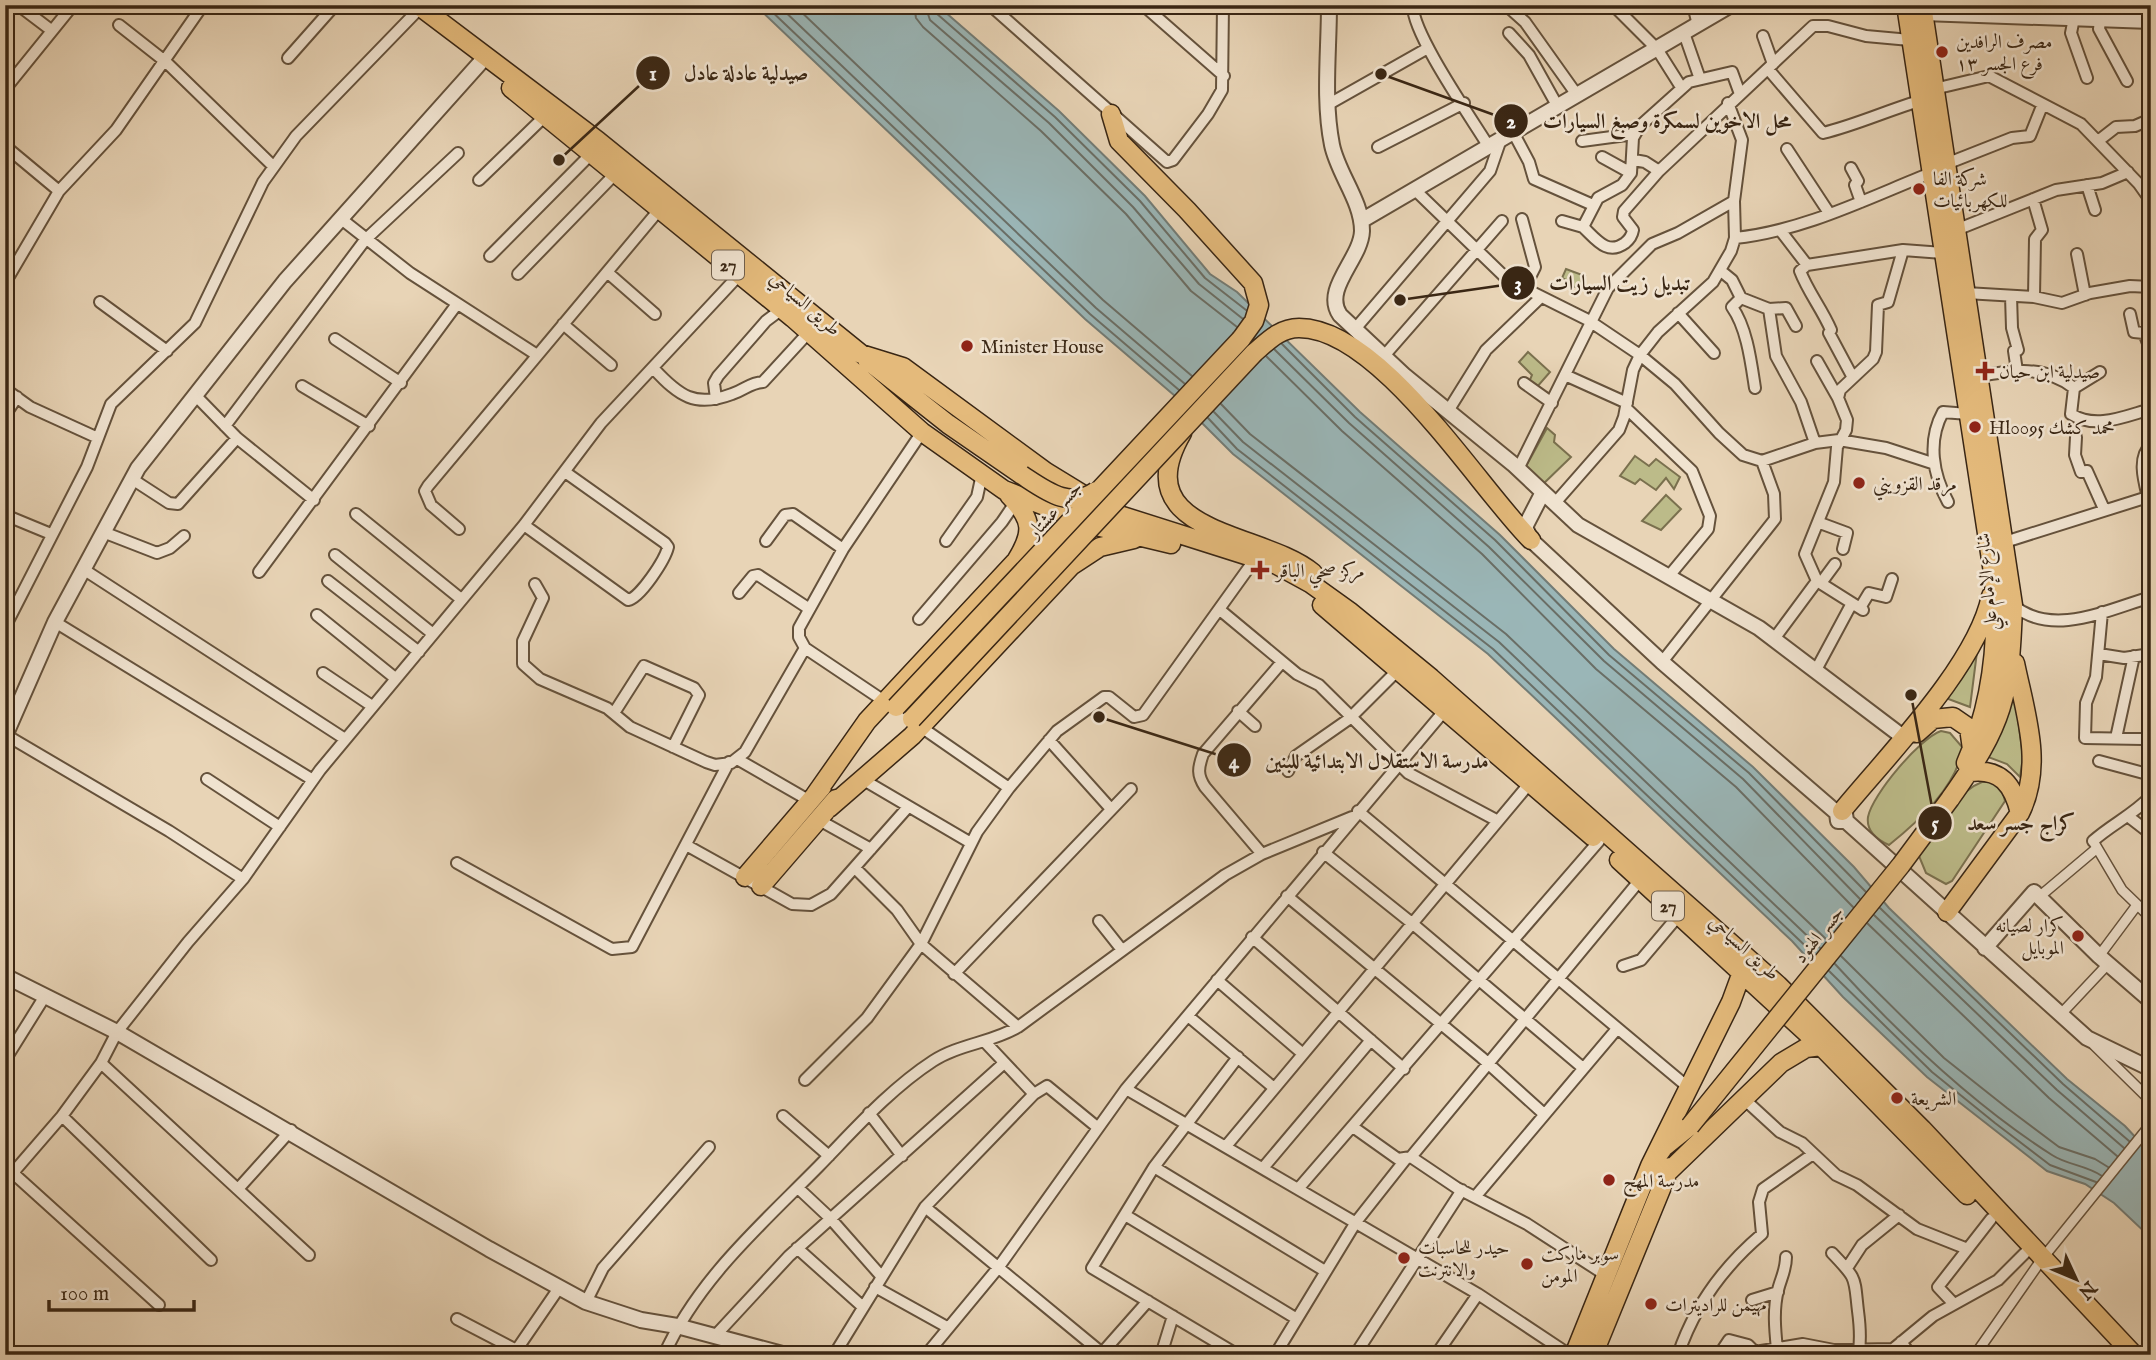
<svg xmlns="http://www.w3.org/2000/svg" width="2156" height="1360" viewBox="0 0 2156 1360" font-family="'IM FELL English',Amiri,serif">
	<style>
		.green { fill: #bcbb89; stroke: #7a704e; stroke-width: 2 }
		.water { fill: #9ab6b7; stroke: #737c76; stroke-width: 2 }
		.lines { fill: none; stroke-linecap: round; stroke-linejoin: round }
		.shore { stroke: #6a6e66; stroke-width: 2 }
		.pedestrian-casing { stroke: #65523c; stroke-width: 12 }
		.minor-casing { stroke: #65523c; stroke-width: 14 }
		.tertiary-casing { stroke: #65523c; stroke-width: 18 }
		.primary-casing { stroke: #392614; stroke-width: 21 }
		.pedestrian { stroke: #f0e3d0; stroke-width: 9 }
		.minor { stroke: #f0e3d0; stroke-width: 10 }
		.tertiary { stroke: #f0e3d0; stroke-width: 14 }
		.primary { stroke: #e4ba7b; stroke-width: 18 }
		.primary-bridge-casing { stroke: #392614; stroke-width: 21; stroke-linecap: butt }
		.primary-bridge { stroke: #e4ba7b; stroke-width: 18 }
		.poi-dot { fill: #8f2418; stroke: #f0e3d0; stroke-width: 2.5 }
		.labels { text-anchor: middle; stroke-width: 5; stroke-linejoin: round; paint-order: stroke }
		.shield { fill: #f0e3d0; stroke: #705f4c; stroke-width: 2 }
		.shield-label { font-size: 18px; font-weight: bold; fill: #392614 }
		.poi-label { font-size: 19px; fill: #392614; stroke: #f0e3d0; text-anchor: start }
		.street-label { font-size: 19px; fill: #392614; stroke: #f0e3d0 }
		.leader { fill: none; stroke: #392614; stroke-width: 2.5 }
		.callout-dot { fill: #392614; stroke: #f0e3d0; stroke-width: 2.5 }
		.mark-label { font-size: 21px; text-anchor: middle; font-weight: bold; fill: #fff }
		.callout-label { font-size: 21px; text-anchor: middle; font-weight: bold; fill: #392614; stroke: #f0e3d0; stroke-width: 5; stroke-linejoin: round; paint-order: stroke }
	</style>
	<rect width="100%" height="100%" fill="#e8d4b6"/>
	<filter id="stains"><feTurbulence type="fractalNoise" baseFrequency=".00286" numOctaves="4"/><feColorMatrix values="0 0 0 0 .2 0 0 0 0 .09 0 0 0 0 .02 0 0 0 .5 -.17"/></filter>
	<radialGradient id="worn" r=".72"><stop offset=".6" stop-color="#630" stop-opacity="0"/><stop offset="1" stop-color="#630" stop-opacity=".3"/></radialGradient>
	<path class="green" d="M1566 269 1585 276 1580 288 1567 285 1568 281 1562 278Z
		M1528 352 1550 372 1537 387 1529 382 1532 375 1519 362Z
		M1547 428 1555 435 1554 442 1571 457 1541 486 1524 470Z
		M1635 456 1649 466 1656 459 1680 477 1674 489 1666 478 1656 490 1640 479 1635 484 1620 476Z
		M1666 495 1681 509 1661 530 1642 521Z
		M1978 644 1970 707 1943 697Z
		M2014 687 2023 758 2020 777 2007 764 1988 757 2008 714Z
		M1941 731 1950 733 1963 748C1956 787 1919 821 1889 845 1878 840 1866 831 1868 817 1872 795 1920 738 1941 731Z
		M1982 782H1991L2002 789 2005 801 1952 881 1946 884 1926 873 1919 856C1934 832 1955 792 1982 782Z"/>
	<path class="water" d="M755 5H937L1059 111 1145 196 1210 274 1237 292 1360 412 1500 535 1614 649 1753 767 1854 867 1889 908 2067 1079 2125 1126 2151 1154V1238L2114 1203 2085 1184 2047 1171 1927 1077 1843 997 1792 941 1488 654 1233 454 1175 396 1085 319Z"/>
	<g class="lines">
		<path class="shore" d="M765 5 1090 314 1179 390
			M778 5 1096 308 1185 384
			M794 5 1103 300 1192 376
			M914 5 916 18 923 27 1041 131 1126 214 1191 291 1237 327
			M925 5 930 20 1049 123 1133 207 1199 284 1243 319
			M933 5 936 13 1055 117 1140 201 1205 278 1246 310
			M1282 344 1355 417 1495 540 1609 655 1749 773 1866 892
			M1274 349 1349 423 1489 547 1604 661 1743 779 1860 899
			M1266 356 1342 431 1482 554 1596 669 1736 787 1853 907
			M1221 404 1250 434 1506 634 1827 940
			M1214 412 1243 442 1499 642 1820 948
			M1208 418 1237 449 1493 649 1815 955
			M1880 908 2063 1084 2129 1141
			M1874 915 2057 1090 2124 1148
			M1867 923 2049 1098 2117 1156
			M1841 956 1944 1058 2007 1108 2059 1147 2095 1159 2108 1167
			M1835 964C1899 1034 1972 1104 2052 1155 2067 1165 2086 1165 2102 1176
			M1829 971 1932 1072 1995 1123 2050 1165 2096 1182"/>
		<defs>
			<path id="pedestrian" d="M2093 841 2122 890 2151 918
				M2039 897 2096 849
				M2099 956 2137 905
				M2060 1015 2108 964
				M2094 1045 2151 1101
				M1975 1355 2042 1259 2151 1124"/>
			<path id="minor" d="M18 5 51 30
				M990 5 1167 162 1173 160 1208 114 1222 90 1223 5
				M1143 5 1224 76
				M1413 5C1411 32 1472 119 1489 147
				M1506 5 1525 22 1577 95
				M1613 5 1657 49 1681 87
				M1693 5 1698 25
				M2074 18 2071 33 2087 78
				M2100 20 2099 29 2127 81
				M119 25 166 62 273 166
				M1509 33 1529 55 1558 107
				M1684 33 1700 79
				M1763 36 1773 64
				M288 58 335 5
				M1768 69 1823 133C1856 125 1886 111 1919 101
				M5 89 73 5
				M1934 89 1989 76 2081 124 2139 184 2151 201
				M1740 94 1732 72 1689 82 1640 126 1633 138 1631 173 1622 185 1598 198 1583 227C1596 239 1607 256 1625 243 1630 239 1632 236 1633 230L1623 217 1624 211 1659 171 1813 26H1828L1866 36 1910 40
				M1329 104 1428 48
				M1513 132 1529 162 1534 179 1593 205
				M1582 141 1634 134
				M2098 141 2116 127 2135 126 2151 119
				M5 146 59 191
				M1378 147 1464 103
				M1787 149 1829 213
				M1602 157 1631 173
				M1634 160 1645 162 1659 171
				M1946 164 2012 138 2030 136 2042 106
				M1851 168 1858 181 1855 185 1861 202
				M479 180 544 117
				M2087 185 2095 210
				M1415 190 1508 280 1588 320 1640 355 1675 384 1719 433 1743 455 1762 461 1815 443 1839 440 1886 448 1932 463
				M2033 199 2042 230 2035 239 2034 297
				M340 218 410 273 537 355
				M1522 219 1535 267 1524 289
				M1562 221 1583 227
				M1780 230 1807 265 1903 250 1943 253
				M1956 230 2056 190 2102 183 2128 172
				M1735 238C1803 231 1868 198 1931 173
				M2077 254 2085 295
				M490 256 590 155
				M1807 265 1800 271C1808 292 1822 309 1831 330L1829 333 1852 376
				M1721 271 1732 280 1741 298 1732 307C1747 328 1751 362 1755 388
				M607 272 655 314
				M518 274 614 175
				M5 283 59 191 116 130 203 5
				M1966 293 2034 297 2062 303 2090 293 2130 286 2151 287
				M2011 296 2012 328 2018 350 2014 351 2017 371
				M1741 298 1769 309 1776 356 1801 402 1815 443
				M100 302 167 351
				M1769 309 1786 308 1796 326
				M1678 313 1714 353
				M2130 314 2134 332 2144 333 2151 351
				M563 324 611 365
				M1355 329 1490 171 1501 139
				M335 339 401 383
				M1384 356 1502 221
				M1817 361 1838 398
				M654 369C679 396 695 408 732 394 745 390 749 383 763 382L809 332
				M2100 372 2074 388 2071 414C2096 430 2125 416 2151 409
				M1565 375 1627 403
				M1979 376C2013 370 2045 365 2074 388
				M1524 383 1552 403
				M302 386 369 426
				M5 389 30 407 98 438
				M195 395 237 438 314 500
				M716 399 714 383 718 376 766 321 782 309
				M1626 408 1692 471 1710 516 1708 529 1669 576
				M1448 411 1486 350 1541 297
				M5 415 17 397
				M225 426 365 240 458 153
				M2076 437 2075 455 2081 472 2087 471 2104 509
				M1518 469 1608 288 1652 244 1678 233 1734 201
				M132 479 169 503 178 504 237 438
				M2148 497C2144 481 2137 457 2151 445
				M1948 502C1933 475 1927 441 1943 412L1968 414
				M1555 503 1619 430 1624 417 1633 370 1640 355 1658 332 1713 282 1731 251 1735 238 1734 201 1742 140 1728 103
				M356 514 461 599
				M5 515 51 534
				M1820 523 1847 533 1843 549
				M524 525 628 600C640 598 665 560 668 547L665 543 565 472
				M459 529 431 505 425 491 428 486 659 210
				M103 532 157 553 170 548 184 536
				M766 541 785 515 793 514 843 549
				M946 541 977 497 982 474
				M2005 542 2151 496
				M335 555 433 634
				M83 569 345 739
				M259 572 457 304
				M328 581 419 652
				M1821 583 1835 564
				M535 584 543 598 523 641V664L540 679 607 708 630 727 706 762 715 765 731 763 745 752 805 648
				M739 593 753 576 758 575 808 608
				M2013 605C2052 638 2107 610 2151 597
				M1860 608 1869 593 1886 597 1892 579
				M1220 610 1297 674 1319 685 1408 773 1498 821
				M1863 610 1817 581 1805 554 1834 482 1837 447 1846 430 1847 420 1838 398 1840 390 1873 359 1876 352 1878 305 1888 302 1903 250
				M2102 612 2096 677 2086 703 2085 738 2143 739 2151 742
				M317 615 395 678
				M919 619 1002 522 1017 500
				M55 622 313 780
				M5 627 87 467 111 404 195 323 263 182 296 136 421 7
				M1774 639 1817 581
				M2099 654 2124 658 2151 654
				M1662 662 1775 519 1774 494 1762 461
				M1816 670 1852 603
				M323 673 372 706
				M884 701 805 648 799 637V628L843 549 922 432
				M1238 711 1255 726
				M614 713 644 666 694 688 699 695 673 747
				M921 727 1009 788
				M6 735 169 831 243 879
				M2116 738 2134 656
				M1049 740 1111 809
				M737 759 810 801
				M2099 761 2151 775
				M1288 771 1296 756 1349 719 1399 669
				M207 779 280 827
				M862 779 971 843
				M1358 811 1689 1088
				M2129 817 2151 834
				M819 820 871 849
				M2093 841C2112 824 2133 815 2151 796
				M686 845 792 904 811 905 831 894 908 807
				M1323 852 1413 924 1583 1068
				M1262 854 1205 787C1197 775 1198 768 1203 754L1282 662
				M457 863 612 949 632 947 729 762
				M855 868 897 910 921 944 1018 1027
				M1287 896 1481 1057 1544 1114
				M1099 921 1122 950
				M1252 937 1404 1069
				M1623 966 1641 960 1679 915
				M954 974 1131 789
				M1217 980 1303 1054
				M1188 1016 1274 1088
				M985 1042 1034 1094
				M1238 1057 1154 1167 1092 1268 1238 1355
				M5 1060 45 996
				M101 1063 309 1255
				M805 1080 867 1018 921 944 977 832 1009 788 1057 731 1104 697H1109L1134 717 1143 715 1250 566
				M1126 1089 1478 1294 1570 1355
				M1744 1099 1780 1132 1802 1143 1836 1175 1857 1185 1917 1229 1965 1248
				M869 1113 902 1156
				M62 1116 211 1260
				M783 1116 829 1156
				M1353 1127 1398 1159 1411 1157 1640 880
				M1227 1145 1529 784
				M1411 1157 1457 1188 1527 1224 1604 1274
				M1154 1167 1325 1271
				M1263 1168 1371 1040
				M14 1174 159 1305
				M5 1182 62 1116 101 1063 117 1032 188 942 243 879 320 770 524 525 601 423 740 274
				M798 1188 830 1218 882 1277
				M238 1189 291 1130
				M1298 1189 1599 841
				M1475 1197 1616 1030
				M925 1207 1102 1353 1148 1301
				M1125 1215 1297 1319
				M797 1248 863 1307
				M1832 1253C1858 1280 1854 1277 1858 1311 1860 1326 1861 1336 1859 1350
				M1847 1268 1862 1245 1899 1215
				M875 1287 947 1327
				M1752 1300 1778 1292
				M586 1302 603 1268 709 1147
				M1953 1303 1938 1287 1991 1219
				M457 1319 526 1355
				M715 1336 789 1256 1003 1064
				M1901 1342 1911 1355
				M1777 1349C1775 1330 1773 1309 1778 1290 1781 1278 1786 1270 1786 1257
				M513 1355 559 1288
				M664 1355C698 1279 762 1224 819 1166 855 1129 890 1089 933 1061 959 1044 991 1043 1018 1027L1225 875 1262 854 1352 817
				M834 1355 925 1207 1034 1094 1047 1086 1097 1127
				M926 1355 998 1268 1126 1089 1445 710
				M1161 1355 1173 1316
				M1275 1355 1356 1222 1405 1160
				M1355 1355 1462 1190
				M1436 1355 1478 1294
				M1678 1355C1694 1307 1723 1267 1762 1234L1759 1202 1763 1189 1813 1154
				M1719 1355 1729 1340 1748 1345 1755 1352 1803 1344 1834 1350 1893 1349 1933 1316 1998 1280 2025 1253"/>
			<path id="tertiary" d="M1329 5C1329 51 1323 100 1332 145 1338 174 1362 201 1362 231 1361 259 1322 289 1340 315L1405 376 1513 464 1578 525 1759 628 1903 737
				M1923 13 2151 21
				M1361 221 1731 5
				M1543 492 1525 527 1531 540 1662 662 1837 813
				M5 736 55 622 138 468 285 281 480 63
				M1846 821 1845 813H1837L1838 821H1846L2087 1038 2151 1069
				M1985 948 2034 892 2099 956 2151 1001
				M5 976 117 1032 489 1249 586 1302 641 1320 677 1326 786 1355"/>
			<path id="primary" d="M418 5 598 141 861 354 903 367 1046 472 1113 513 1277 565 1310 583 1349 611 1431 678 1778 985 1922 1129 2134 1355
				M1906 5 1994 579C1999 644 1992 704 1966 763
				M1922 5 2013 605C2010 697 2004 723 1950 799
				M511 88 793 318 922 432 1004 490 1096 526 1171 544
				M1111 114 1119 141 1187 210 1253 283 1259 305 1254 321 1241 339
				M1254 353C1268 341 1280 328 1299 328 1380 328 1478 487 1531 540
				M867 360 948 424 1022 475
				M1182 433C1123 535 1263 531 1313 573
				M1322 605 1593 837
				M1917 733 1933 719 1953 717 1969 728 1972 749
				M1970 772C2001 768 2013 785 2020 813
				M815 795 867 721 1016 561C1034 532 1033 520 1009 495
				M829 808 912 736 1071 566 1100 547 1134 539
				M1842 811C1887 756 1977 665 1991 596
				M1619 860 1821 1046 1967 1195
				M745 877 822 787
				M761 886 836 799
				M1947 912 2020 813C2044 765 2025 712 2015 663
				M1742 972 1731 1002 1650 1166 1654 1172 1666 1174 1781 1063 1806 1048 1821 1046
				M1574 1355 1650 1166 1664 1147 1690 1126
				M1593 1355 1670 1167"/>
		</defs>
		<use href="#pedestrian" class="pedestrian-casing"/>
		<use href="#minor" class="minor-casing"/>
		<use href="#tertiary" class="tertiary-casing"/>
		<use href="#primary" class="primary-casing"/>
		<use href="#pedestrian" class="pedestrian"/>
		<use href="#minor" class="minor"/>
		<use href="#tertiary" class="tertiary"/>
		<use href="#primary" class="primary"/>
		<defs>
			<path id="primary-bridge" d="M1022 475C1045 490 1070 510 1096 491
				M896 707 1241 339
				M912 719 1254 353
				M1690 1126 1901 865 1950 799"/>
		</defs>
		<use href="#primary-bridge" class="primary-bridge-casing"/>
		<use href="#primary-bridge" class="primary-bridge"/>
	</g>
	<g class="poi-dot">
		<circle cx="1942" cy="52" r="7"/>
		<circle cx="1919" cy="189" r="7"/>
		<circle cx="967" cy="346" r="7"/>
		<path d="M1981.5 360.5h7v7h7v7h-7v7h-7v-7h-7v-7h7z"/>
		<circle cx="1975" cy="427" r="7"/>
		<circle cx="1859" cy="483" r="7"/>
		<path d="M1256.5 559.5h7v7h7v7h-7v7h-7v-7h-7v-7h7z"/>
		<circle cx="2078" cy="936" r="7"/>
		<circle cx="1897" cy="1098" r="7"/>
		<circle cx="1609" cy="1180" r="7"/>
		<circle cx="1404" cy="1258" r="7"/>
		<circle cx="1527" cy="1264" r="7"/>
		<circle cx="1651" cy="1304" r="7"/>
	</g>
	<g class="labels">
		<g class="shield">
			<rect x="712" y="250.5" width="32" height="29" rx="5"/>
			<rect x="1652" y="891.5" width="32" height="29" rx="5"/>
		</g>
		<g class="shield-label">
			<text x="728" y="271">27</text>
			<text x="1668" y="912">27</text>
		</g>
		<g class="poi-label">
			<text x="1956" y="48">مصرف الرافدين<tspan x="1956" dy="22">فرع الجسر ١٣</tspan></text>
			<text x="1933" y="185">شركة الفا<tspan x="1933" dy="22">للكهربائيات</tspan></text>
			<text x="981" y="353">Minister House</text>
			<text x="1999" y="378">صيدلية ابن حيان</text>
			<text x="1989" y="434">Hl0095 محمد كشك</text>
			<text x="1873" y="490">مرقد القزويني</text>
			<text x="1276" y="577">مركز صحي الباقر</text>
			<text x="2064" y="932" text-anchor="end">كرار لصيانه<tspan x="2064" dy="22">الموبايل</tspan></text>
			<text x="1911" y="1105">الشريعة</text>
			<text x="1623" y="1187">مدرسة المهج</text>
			<text x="1418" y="1254">حيدر للحاسبات<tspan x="1418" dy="22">والانترنت</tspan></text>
			<text x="1541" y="1260">سوبر ماركت<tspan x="1541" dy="22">المومن</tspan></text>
			<text x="1665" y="1311">مهيمن للراديترات</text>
		</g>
		<g class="street-label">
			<text transform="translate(806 303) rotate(41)" y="7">طريق السياحي</text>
			<text transform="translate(1054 509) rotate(-47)" y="7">جسر عشتار</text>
			<text transform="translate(1986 582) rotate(-95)" y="7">شارع الإمام علي</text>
			<text transform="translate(1818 934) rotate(-51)" y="7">جسر الهنود</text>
			<text transform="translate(1745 947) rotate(42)" y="7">طريق السياحي</text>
		</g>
	</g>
	<path class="leader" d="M559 160L653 73M1381 74L1511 121M1400 300L1518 283M1099 717L1234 760M1911 695L1935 823"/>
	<g class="callout-dot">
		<circle cx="559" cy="160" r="7"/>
		<circle cx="1381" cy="74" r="7"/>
		<circle cx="1400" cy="300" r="7"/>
		<circle cx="1099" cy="717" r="7"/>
		<circle cx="1911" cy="695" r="7"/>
		<circle cx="653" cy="73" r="18"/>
		<circle cx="1511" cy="121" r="18"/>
		<circle cx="1518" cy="283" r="18"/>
		<circle cx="1234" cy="760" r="18"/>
		<circle cx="1935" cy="823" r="18"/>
	</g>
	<g class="mark-label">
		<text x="653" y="80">1</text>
		<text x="1511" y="128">2</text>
		<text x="1518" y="290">3</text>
		<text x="1234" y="768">4</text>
		<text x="1935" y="830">5</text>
	</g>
	<g class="callout-label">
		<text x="746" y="80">صيدلية عادلة عادل</text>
		<text x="1667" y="128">محل الاخوين لسمكرة وصبغ السيارات</text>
		<text x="1620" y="290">تبديل زيت السيارات</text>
		<text x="1377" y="768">مدرسة الاستقلال الابتدائية للبنين</text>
		<text x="2021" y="830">كراج جسر سعد</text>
	</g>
	<rect width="2156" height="1360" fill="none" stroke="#e8d4b6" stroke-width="28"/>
	<rect x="7" y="7" width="2142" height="1346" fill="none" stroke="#392614" stroke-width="3.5"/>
	<rect x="14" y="14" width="2128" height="1332" fill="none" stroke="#392614" stroke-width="2"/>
	<g transform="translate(2076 1279) rotate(134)" stroke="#f0e3d0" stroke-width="5" paint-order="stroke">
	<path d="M0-5L12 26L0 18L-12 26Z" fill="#392614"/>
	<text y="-10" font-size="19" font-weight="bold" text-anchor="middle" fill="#392614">N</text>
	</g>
	<path d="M49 1300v10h145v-10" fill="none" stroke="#392614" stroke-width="3.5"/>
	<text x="60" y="1300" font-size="21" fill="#392614" stroke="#f0e3d0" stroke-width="5" paint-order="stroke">100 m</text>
	<rect width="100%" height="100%" filter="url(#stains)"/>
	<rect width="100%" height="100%" fill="url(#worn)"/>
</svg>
